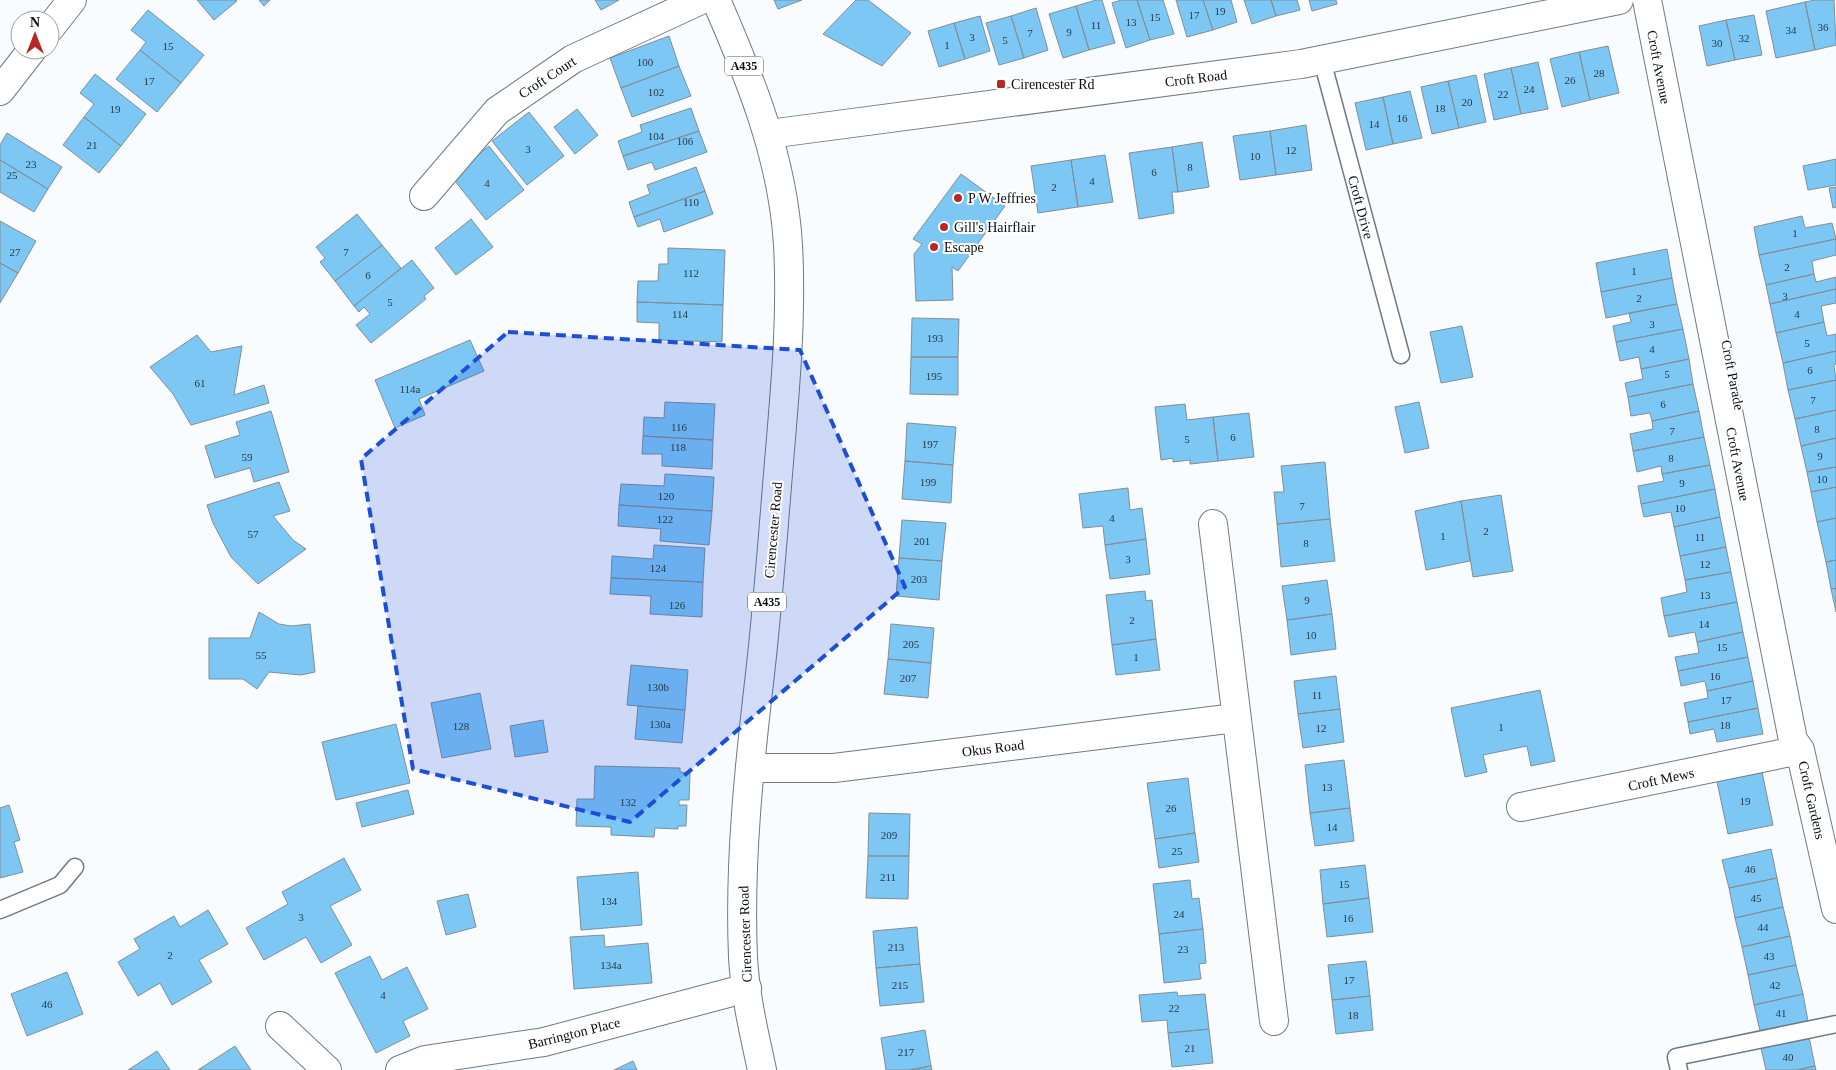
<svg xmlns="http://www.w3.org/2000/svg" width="1836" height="1070" viewBox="0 0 1836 1070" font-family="'Times New Roman',serif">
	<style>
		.building { fill: #7dc7f5; stroke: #818e97 }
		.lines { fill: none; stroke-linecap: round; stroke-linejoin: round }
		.service-casing { stroke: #6e7a83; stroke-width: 19 }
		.minor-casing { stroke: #6e7a83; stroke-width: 30 }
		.primary-casing { stroke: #6e7a83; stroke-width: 30 }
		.service { stroke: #fff; stroke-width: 16 }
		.minor { stroke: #fff; stroke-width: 28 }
		.primary { stroke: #fff; stroke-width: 28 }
		.marked { fill: #1d4ed8; fill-opacity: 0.2; stroke: #1d4ed8; stroke-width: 4; stroke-dasharray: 10 6; stroke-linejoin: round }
		.poi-dot { fill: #b72824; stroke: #fff; stroke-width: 2 }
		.labels { text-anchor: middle; stroke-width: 4; stroke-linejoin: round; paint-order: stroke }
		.number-label { font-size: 11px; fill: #253b49 }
		.shield { fill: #fff; stroke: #525558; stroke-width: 1 }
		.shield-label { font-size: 12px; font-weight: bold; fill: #080c10 }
		.street-label { font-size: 14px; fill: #080c10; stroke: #fff }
		.poi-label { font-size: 14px; fill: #080c10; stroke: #fff; text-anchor: start }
	</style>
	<rect width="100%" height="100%" fill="#f9fcfe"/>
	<path class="building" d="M197 0H235L237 1 214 20Z
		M259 0H270L264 6Z
		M595 0H619L601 10Z
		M774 0H802L778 9Z
		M856 0H868L911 33 882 66 823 34Z
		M1096 0H1102L1115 43 1089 50 1076 6Z
		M1121 0H1137L1150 40 1126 48 1112 3Z
		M1137 0H1163L1174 34 1150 40Z
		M1176 0H1203L1213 30 1187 37Z
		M1203 0H1231L1237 22 1213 30Z
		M1244 0H1271L1276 16 1252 24Z
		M1271 0H1297L1300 10 1276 16Z
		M1309 0H1336L1337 4 1312 11Z
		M1815 0H1834L1836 45 1815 50 1805 2Z
		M1805 2 1815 50 1776 58 1766 11Z
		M1076 6 1089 50 1063 58 1049 14Z
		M1036 8 1048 50 1024 58 1011 16Z
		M148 10 204 55 181 83 140 50 146 42 131 30Z
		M1754 15 1762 55 1735 60 1726 20Z
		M980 16 990 51 965 59 954 23Z
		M1011 16 1024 58 999 65 986 23Z
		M1726 20 1735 60 1707 66 1699 26Z
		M954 23 965 59 939 67 928 31Z
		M669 36 679 66 621 88 610 58Z
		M1608 46 1619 93 1590 100 1579 52Z
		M140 50 181 83 157 112 116 79Z
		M1579 52 1590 100 1562 107 1550 59Z
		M1538 62 1548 109 1521 114 1511 68Z
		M679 66 691 96 632 117 621 88Z
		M1511 68 1521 114 1494 120 1484 74Z
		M95 74 146 114 121 146 84 117 94 104 80 93Z
		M1476 75 1486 122 1459 128 1448 81Z
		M1448 81 1459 128 1432 134 1421 87Z
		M1410 91 1422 138 1393 144 1383 97Z
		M1383 97 1393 144 1366 150 1355 103Z
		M691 108 699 131 623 156 618 141 642 132 640 125Z
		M577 109 598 135 575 154 554 127Z
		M529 112 564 156 527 185 492 141Z
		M84 117 121 146 99 173 63 145Z
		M1306 125 1312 170 1276 175 1270 131Z
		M699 131 707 152 655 170 652 162 628 170 623 156Z
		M1270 131 1276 175 1240 180 1233 136Z
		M7 133 62 167 48 189 0 160V145Z
		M1202 142 1209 187 1178 192 1172 147Z
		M489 146 524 190 486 220 451 176Z
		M1172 147 1178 192H1172L1174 213 1139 219 1129 153Z
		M1105 155 1113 202 1078 207 1071 160Z
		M1836 159V185L1808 190 1803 166Z
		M0 160 48 189 34 212 0 192Z
		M1071 160 1078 207 1038 213 1031 166Z
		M696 167 705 191 634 217 629 202 650 194 647 185Z
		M961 174 1005 206 958 271 952 267 953 300 916 301 914 254 922 244 913 239Z
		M1836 187V207L1833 208 1829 188Z
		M705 191 713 214 664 232 660 219 638 227 634 217Z
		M357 214 382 245 335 281 320 262 325 258 316 247Z
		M1802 216 1805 228 1832 223 1836 239 1759 255 1754 227Z
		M471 219 493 247 456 275 435 248Z
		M0 221 36 241 18 273 0 263Z
		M1836 239V255L1812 261 1814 274 1766 285 1759 255Z
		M382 245 401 268 354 306 335 281Z
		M668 248 725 250 723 305 637 302 638 281H658L659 264H668Z
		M1667 249 1672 278 1601 292 1596 263Z
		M412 260 434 288 424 296 426 299 371 343 356 325 370 314 364 307 359 312 354 306Z
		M0 263 18 273 0 303Z
		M1814 274 1816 282 1836 277V289L1770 304 1766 285Z
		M1672 278 1677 304 1606 318 1601 292Z
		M1836 289V303L1821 306 1824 322 1776 333 1770 304Z
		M637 302 723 305 722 342 659 340V323L637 322Z
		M1677 304 1683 329 1616 342 1613 326 1631 322 1629 313Z
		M912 318 959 319 958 357H911Z
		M1824 322 1827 336 1836 334V351L1783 363 1776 333Z
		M1462 326 1473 377 1441 383 1430 332Z
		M1683 329 1689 359 1641 369 1639 357 1620 361 1616 342Z
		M197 335 211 352 242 346 234 395 264 385 269 403 191 425 173 394 150 367Z
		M470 340 484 371 419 399 425 415 395 428 375 380Z
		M1836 351V364L1834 365 1836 380 1788 390 1783 363Z
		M911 357H958V395L910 394Z
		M1689 359 1693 384 1628 397 1625 383 1643 379 1641 369Z
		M1836 380V410L1795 419 1788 390Z
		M1693 384 1699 411 1652 421 1650 413 1631 416 1628 397Z
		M665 402 715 404 713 440 643 436 644 417 664 418Z
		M1419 402 1429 448 1405 453 1395 407Z
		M1185 404 1187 420 1213 417 1218 461 1190 464V460L1173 462V458L1161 460 1155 407Z
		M1836 410V438L1801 446 1795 419Z
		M271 411 289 472 254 482 250 468 215 478 205 446 240 435 236 422Z
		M1699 411 1704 437 1633 451 1630 434 1653 429 1652 421Z
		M1249 413 1254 457 1218 461 1213 417Z
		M907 423 956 427 953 465 905 461Z
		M643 436 713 440 712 469 662 466V454H642Z
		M1704 437 1710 465 1662 474 1661 466 1637 472 1633 451Z
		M1836 438V467L1807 472 1801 446Z
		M905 461 953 465 951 503 902 499Z
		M1325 462 1330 519 1277 524 1274 492H1284L1281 466Z
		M1710 465 1715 489 1641 504 1638 486 1664 481 1662 474Z
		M1836 467V487L1811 492 1807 472Z
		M665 474 714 477 712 511 619 505 621 484 664 486Z
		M279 482 290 511 273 516 293 540 306 549 258 584 231 557 213 523 207 505Z
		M1836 487V518L1817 522 1811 492Z
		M1128 488 1130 510 1142 508 1146 539 1105 545 1103 526 1083 528 1079 494Z
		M1715 489 1720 517 1674 527 1671 512 1644 517 1641 504Z
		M1501 495 1513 571 1473 577 1461 501Z
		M1461 501 1470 561 1426 570 1415 511Z
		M619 505 712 511 709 545 660 541 661 529 618 526Z
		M1720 517 1726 547 1680 556 1674 527Z
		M1836 518V560L1826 562 1817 522Z
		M1330 519 1335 561 1281 567 1277 524Z
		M902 520 946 523 942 561 899 558Z
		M1146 539 1150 574 1110 579 1105 545Z
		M654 545 705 548 703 582 611 578 612 556 653 559Z
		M1726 547 1731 572 1685 580 1680 556Z
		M899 558 942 561 939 600 896 596Z
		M1836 560V588L1831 589 1826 562Z
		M1731 572 1737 602 1664 616 1661 598 1687 592 1685 580Z
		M611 578 703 582 702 617 650 614 651 596 610 594Z
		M1327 580 1332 614 1287 620 1282 586Z
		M1836 588V612L1831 589Z
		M1145 591 1146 601 1152 600 1156 639 1112 645 1106 595Z
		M1737 602 1743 632 1697 642 1695 632 1669 637 1664 616Z
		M259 612 279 624 291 626 310 624 315 672 301 675 269 672 257 689 243 679H209V638H250Z
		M1332 614 1336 649 1291 655 1287 620Z
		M891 624 934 628 931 663 888 659Z
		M1743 632 1748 657 1678 671 1675 657 1699 653 1697 642Z
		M1156 639 1160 670 1116 675 1112 645Z
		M1748 657 1753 681 1707 691 1705 681 1681 686 1678 671Z
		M888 659 931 663 928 698 884 694Z
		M631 665 688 670 685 710 627 705Z
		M1336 676 1340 709 1298 714 1294 681Z
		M1753 681 1758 708 1688 722 1684 703 1708 698 1707 691Z
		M1540 690 1555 761 1531 766 1527 746 1483 755 1487 772 1465 777 1451 708Z
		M480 693 491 749 442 758 431 703Z
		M638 706 685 710 682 743 635 739Z
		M1758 708 1763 734 1717 742 1714 729 1690 734 1688 722Z
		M1340 709 1344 742 1303 748 1298 714Z
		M543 720 548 752 515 757 510 726Z
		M396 724 410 783 336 800 322 742Z
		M1344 760 1350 808 1310 813 1305 765Z
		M595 766 680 768V772L690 773 689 800H679V805H687L686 826H678V829L655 828 654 837 611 835V827L576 826 577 799H594Z
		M1761 767 1773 825 1728 834 1716 777Z
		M1188 778 1195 833 1155 839 1147 783Z
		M408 790 414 814 362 827 356 803Z
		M9 805 20 840 14 842 23 872 0 878V808Z
		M1350 808 1354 841 1315 846 1310 813Z
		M869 813 910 814 909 856H868Z
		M1195 833 1199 862 1159 868 1155 839Z
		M1771 849 1777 878 1729 888 1722 860Z
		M868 856H909L908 899 866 898Z
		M344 858 361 890 330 906 352 945 321 963 306 937 264 960 246 928 288 904 282 892Z
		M1365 865 1369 898 1323 904 1320 870Z
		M638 872 642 925 581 930 577 877Z
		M1777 878 1783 907 1735 918 1729 888Z
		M1190 880 1192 899 1199 898 1203 929 1159 934 1153 884Z
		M468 894 476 927 446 935 437 901Z
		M1369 898 1373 932 1327 937 1323 904Z
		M1783 907 1790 936 1742 947 1735 918Z
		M208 910 228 944 199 960 212 982 172 1005 160 983 138 996 118 962 140 949 134 939 174 916 180 927Z
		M917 927 920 964 876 968 873 931Z
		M1203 929 1206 963 1199 964 1201 979 1164 983 1159 934Z
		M604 935 605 947 648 943 652 983 574 989 570 937Z
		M1790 936 1796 965 1748 975 1742 947Z
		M370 956 382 980 407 967 428 1009 403 1021 410 1036 376 1053 335 973Z
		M1366 961 1370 996 1332 1000 1328 965Z
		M920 964 924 1002 880 1006 876 968Z
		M1796 965 1803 994 1754 1005 1748 975Z
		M67 972 83 1014 27 1036 11 994Z
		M1177 992 1178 996 1205 994 1209 1029 1168 1033 1167 1020 1142 1022 1139 995Z
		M1803 994 1808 1021 1760 1031 1754 1005Z
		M1370 996 1373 1030 1336 1034 1332 1000Z
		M1209 1029 1213 1063 1172 1067 1168 1033Z
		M925 1030 931 1066 909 1070H886L881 1038Z
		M1809 1037 1815 1066 1797 1070H1766L1761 1048Z
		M235 1046 251 1070H198Z
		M157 1051 170 1070H128Z
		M633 1061 637 1070H614Z
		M931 1066 932 1070H909Z
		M1815 1066 1816 1070H1797Z"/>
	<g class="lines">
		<defs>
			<path id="service" d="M1322 60 1401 355
				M0 910 60 885 75 867
				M1679 1070 1676 1057 1836 1024"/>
			<path id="minor" d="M1647 0 1793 740 1800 750 1836 909
				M50 28 72 0
				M0 91 32 50
				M769 134 1301 64 1619 0
				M424 196 497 111 573 59 701 0
				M1213 524 1274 1021
				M750 768H834L1235 718
				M1521 807 1800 750
				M280 1026 327 1070
				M400 1070 425 1060 544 1042 747 988"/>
			<path id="primary" d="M716 0C750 78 783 158 788 245 792 317 785 391 779 462 773 533 768 604 760 674 749 768 739 863 743 957 745 995 754 1033 762 1070"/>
		</defs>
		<use href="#service" class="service-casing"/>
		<use href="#minor" class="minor-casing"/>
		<use href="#primary" class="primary-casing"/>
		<use href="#service" class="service"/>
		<use href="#minor" class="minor"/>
		<use href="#primary" class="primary"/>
	</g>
	<path class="marked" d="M508 332 800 350 905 587 630 822 413 769 361 459Z"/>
	<g class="poi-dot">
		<rect x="996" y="79" width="10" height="10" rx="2.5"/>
		<circle cx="958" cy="198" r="5"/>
		<circle cx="944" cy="227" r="5"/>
		<circle cx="934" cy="247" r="5"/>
	</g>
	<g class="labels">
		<g class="number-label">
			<text x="1220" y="15">19</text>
			<text x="1194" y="19">17</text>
			<text x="1155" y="21">15</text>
			<text x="1131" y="26">13</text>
			<text x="1096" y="29">11</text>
			<text x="1823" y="31">36</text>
			<text x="1791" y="34">34</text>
			<text x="1069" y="36">9</text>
			<text x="1030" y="37">7</text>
			<text x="972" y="41">3</text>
			<text x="1744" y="42">32</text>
			<text x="1005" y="44">5</text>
			<text x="1717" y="47">30</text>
			<text x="947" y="49">1</text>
			<text x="168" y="50">15</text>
			<text x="645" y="66">100</text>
			<text x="1599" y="77">28</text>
			<text x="1570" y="84">26</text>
			<text x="149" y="85">17</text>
			<text x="1529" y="93">24</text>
			<text x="656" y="96">102</text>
			<text x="1503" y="98">22</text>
			<text x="1467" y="106">20</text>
			<text x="1440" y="112">18</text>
			<text x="115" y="113">19</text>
			<text x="1402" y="122">16</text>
			<text x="1374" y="128">14</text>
			<text x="656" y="140">104</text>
			<text x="685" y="145">106</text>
			<text x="92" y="149">21</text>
			<text x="528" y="153">3</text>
			<text x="1291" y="154">12</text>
			<text x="1255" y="160">10</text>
			<text x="31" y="168">23</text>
			<text x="1190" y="171">8</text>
			<text x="1154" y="176">6</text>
			<text x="12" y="179">25</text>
			<text x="1092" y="185">4</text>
			<text x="487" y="187">4</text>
			<text x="1054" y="191">2</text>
			<text x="691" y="206">110</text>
			<text x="1795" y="237">1</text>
			<text x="15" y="256">27</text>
			<text x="346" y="256">7</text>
			<text x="1787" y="271">2</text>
			<text x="1634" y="275">1</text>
			<text x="691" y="277">112</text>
			<text x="368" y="279">6</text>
			<text x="1785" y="300">3</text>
			<text x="1639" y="302">2</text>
			<text x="390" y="306">5</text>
			<text x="680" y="318">114</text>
			<text x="1797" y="318">4</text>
			<text x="1652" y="328">3</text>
			<text x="935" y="342">193</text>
			<text x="1807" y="347">5</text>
			<text x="1652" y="353">4</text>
			<text x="1810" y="374">6</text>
			<text x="1667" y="378">5</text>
			<text x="934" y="380">195</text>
			<text x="200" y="387">61</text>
			<text x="410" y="393">114a</text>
			<text x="1813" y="404">7</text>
			<text x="1663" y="408">6</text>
			<text x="679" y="431">116</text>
			<text x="1817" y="433">8</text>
			<text x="1672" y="435">7</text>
			<text x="1233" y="441">6</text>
			<text x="1187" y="443">5</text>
			<text x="930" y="448">197</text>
			<text x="678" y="451">118</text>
			<text x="1820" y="460">9</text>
			<text x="247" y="461">59</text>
			<text x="1671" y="462">8</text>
			<text x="1822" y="483">10</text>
			<text x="928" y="486">199</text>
			<text x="1682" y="487">9</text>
			<text x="666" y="500">120</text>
			<text x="1302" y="510">7</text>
			<text x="1680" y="512">10</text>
			<text x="1112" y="522">4</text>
			<text x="665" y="523">122</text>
			<text x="1486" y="535">2</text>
			<text x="253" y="538">57</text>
			<text x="1443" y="540">1</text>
			<text x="1700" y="541">11</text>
			<text x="922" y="545">201</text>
			<text x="1306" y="547">8</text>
			<text x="1128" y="563">3</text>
			<text x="1705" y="568">12</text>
			<text x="658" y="572">124</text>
			<text x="919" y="583">203</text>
			<text x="1705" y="599">13</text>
			<text x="1307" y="604">9</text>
			<text x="677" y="609">126</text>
			<text x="1132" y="624">2</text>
			<text x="1704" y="628">14</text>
			<text x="1311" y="639">10</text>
			<text x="911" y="648">205</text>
			<text x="1722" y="651">15</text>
			<text x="261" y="659">55</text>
			<text x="1136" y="661">1</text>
			<text x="1715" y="680">16</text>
			<text x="908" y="682">207</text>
			<text x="658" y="691">130b</text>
			<text x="1317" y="699">11</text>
			<text x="1726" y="704">17</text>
			<text x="660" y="728">130a</text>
			<text x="1725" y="729">18</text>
			<text x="461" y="730">128</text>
			<text x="1501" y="731">1</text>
			<text x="1321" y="732">12</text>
			<text x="1327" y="791">13</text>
			<text x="1745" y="805">19</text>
			<text x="628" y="806">132</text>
			<text x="1171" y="812">26</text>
			<text x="1332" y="831">14</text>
			<text x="889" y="839">209</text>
			<text x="1177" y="855">25</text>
			<text x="1750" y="873">46</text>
			<text x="888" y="881">211</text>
			<text x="1344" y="888">15</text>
			<text x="1756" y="902">45</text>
			<text x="609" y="905">134</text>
			<text x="1179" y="918">24</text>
			<text x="301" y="921">3</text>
			<text x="1348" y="922">16</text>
			<text x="1763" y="931">44</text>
			<text x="896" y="951">213</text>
			<text x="1183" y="953">23</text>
			<text x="170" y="959">2</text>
			<text x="1769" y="960">43</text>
			<text x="611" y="969">134a</text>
			<text x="1349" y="984">17</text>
			<text x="900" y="989">215</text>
			<text x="1775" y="989">42</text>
			<text x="383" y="999">4</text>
			<text x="47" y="1008">46</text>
			<text x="1174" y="1012">22</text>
			<text x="1781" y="1017">41</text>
			<text x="1353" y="1019">18</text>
			<text x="1190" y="1052">21</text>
			<text x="906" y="1056">217</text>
			<text x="1788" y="1061">40</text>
		</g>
		<g class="shield">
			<rect x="725" y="56.5" width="38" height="19" rx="4"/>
			<rect x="748" y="592.5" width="38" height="19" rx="4"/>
		</g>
		<g class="shield-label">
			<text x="744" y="70">A435</text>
			<text x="767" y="606">A435</text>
		</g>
		<g class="street-label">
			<text transform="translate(1659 67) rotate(79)" y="5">Croft Avenue</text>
			<text transform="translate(547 77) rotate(-33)" y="5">Croft Court</text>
			<text transform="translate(1196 78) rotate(-7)" y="5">Croft Road</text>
			<text transform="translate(1361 207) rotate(75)" y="5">Croft Drive</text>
			<text transform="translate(1733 375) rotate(79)" y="5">Croft Parade</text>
			<text transform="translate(1738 464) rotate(79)" y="5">Croft Avenue</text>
			<text transform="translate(773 530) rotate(-85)" y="5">Cirencester Road</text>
			<text transform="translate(993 748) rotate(-7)" y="5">Okus Road</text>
			<text transform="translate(1661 779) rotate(-12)" y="5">Croft Mews</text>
			<text transform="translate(1812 800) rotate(77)" y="5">Croft Gardens</text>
			<text transform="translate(745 934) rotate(-92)" y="5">Cirencester Road</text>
			<text transform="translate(574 1033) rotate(-14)" y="5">Barrington Place</text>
		</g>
		<g class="poi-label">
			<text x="1011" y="89">Cirencester Rd</text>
			<text x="968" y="203">P W Jeffries</text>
			<text x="954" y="232">Gill's Hairflair</text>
			<text x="944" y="252">Escape</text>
		</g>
	</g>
	<g transform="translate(35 35)"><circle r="24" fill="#ffffff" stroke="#9c9e9f"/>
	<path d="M0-4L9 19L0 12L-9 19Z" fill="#b72824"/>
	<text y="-8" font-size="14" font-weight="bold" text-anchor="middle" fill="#080c10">N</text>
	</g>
</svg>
